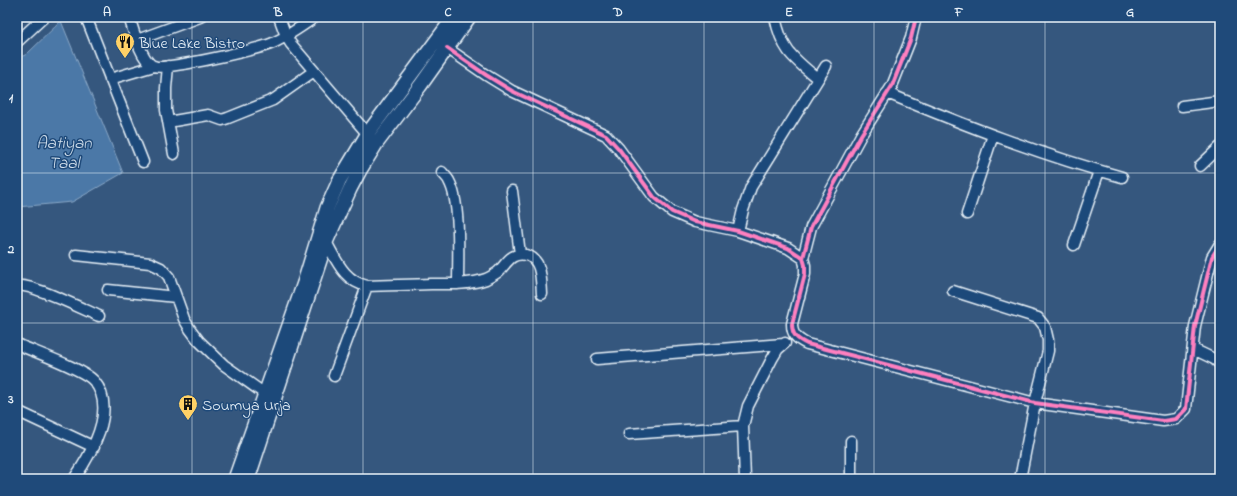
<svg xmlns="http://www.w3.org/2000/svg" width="1237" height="496" viewBox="0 0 1237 496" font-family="'Indie Flower',sans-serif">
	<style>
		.water { fill: #4c78a7; stroke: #8aa8c7 }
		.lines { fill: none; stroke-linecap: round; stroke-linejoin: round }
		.minor-casing { stroke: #e8f1f8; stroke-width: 13 }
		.major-casing { stroke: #e8f1f8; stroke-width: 16 }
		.minor { stroke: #1f4a7a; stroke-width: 10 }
		.major { stroke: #1f4a7a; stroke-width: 13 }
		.cycleway-casing { stroke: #1f4a7a; stroke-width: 6 }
		.cycleway { stroke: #ff80c0; stroke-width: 4 }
		.grid { fill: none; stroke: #e8f1f8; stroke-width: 1; stroke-opacity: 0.55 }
		.labels { text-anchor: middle; stroke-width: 3; stroke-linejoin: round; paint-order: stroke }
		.poi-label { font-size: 16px; fill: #e8f1f8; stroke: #1f4a7a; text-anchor: start }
		.water-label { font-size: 17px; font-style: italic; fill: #d1dfec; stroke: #1f4a7a }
		.neatline { fill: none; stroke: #e8f1f8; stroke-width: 1.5 }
		.grid-label { font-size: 13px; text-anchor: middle; font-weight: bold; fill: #e8f1f8 }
	</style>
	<rect width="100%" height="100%" fill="#35577e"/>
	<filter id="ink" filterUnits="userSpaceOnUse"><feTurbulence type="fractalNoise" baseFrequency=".025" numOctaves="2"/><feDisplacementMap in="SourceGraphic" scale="8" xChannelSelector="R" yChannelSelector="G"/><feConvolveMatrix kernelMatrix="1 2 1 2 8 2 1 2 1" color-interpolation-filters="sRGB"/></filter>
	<g filter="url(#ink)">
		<path class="water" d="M61 21 123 173 72 202 17 207V59L27 54Z"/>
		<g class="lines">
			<defs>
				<path id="minor" d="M86 17 143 162
					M129 17C133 29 141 60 153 66 164 71 259 49 273 43 288 36 301 27 315 17
					M279 17 286 36 291 44 371 138
					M775 17C782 51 793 58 818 79
					M137 40 200 17
					M17 42 44 17
					M447 48 486 75 512 91 606 135 619 149 654 197 672 212 695 222 738 231 788 248 803 258 805 265V274L792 324C792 335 797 339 807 344L1035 403 1163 421 1176 419 1186 409 1195 326 1212 257 1220 244
					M168 66 166 88V110L174 154
					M110 79 154 66
					M887 93C964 125 1041 155 1122 177
					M1182 106 1220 101
					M168 122 208 115 222 120 228 118 273 100 314 71
					M1200 166 1220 147
					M442 172C444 175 448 178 449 181 461 202 458 259 458 284
					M512 191 520 254
					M967 214 993 135
					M738 231 743 210 751 187 826 66
					M326 242C337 261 344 281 367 286 388 285 410 285 431 284 449 284 469 285 486 279 490 277 496 274 499 271 507 263 511 252 526 255 542 259 541 279 542 294
					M1074 245 1099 171
					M76 255 150 263 161 268 169 277 184 319 190 329 199 341 224 365 265 394
					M803 258 811 227 861 135 892 86 911 38 916 17
					M17 286C28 282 85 310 99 316
					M108 290 176 297
					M953 291 1038 318 1045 327 1048 340V351L1035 403 1020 479
					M17 344C34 352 84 369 94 381 118 409 91 454 74 479
					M1193 349 1214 359 1220 364
					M597 359 783 344
					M334 376 367 286
					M17 411 94 447
					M629 434 743 426
					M851 441V479
					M745 479 743 426 748 406 772 359 778 349 785 343"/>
				<path id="major" d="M235 479 304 283 327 208 339 181 368 133 454 17
					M248 479 326 242 350 189 360 170 376 144 420 86 469 17"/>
			</defs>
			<use href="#minor" class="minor-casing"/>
			<use href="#major" class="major-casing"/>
			<use href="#minor" class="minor"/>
			<use href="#major" class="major"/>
			<defs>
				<path id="cycleway" d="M447 48 486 75 512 91 606 135 619 149 654 197 672 212 695 222 738 231 788 248 803 258 805 265V274L792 324C792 335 797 339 807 344L1035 403 1163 421 1176 419 1186 409 1195 326 1212 257 1220 244
					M803 258 811 227 861 135 892 86 911 38 916 17"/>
			</defs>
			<use href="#cycleway" class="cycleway-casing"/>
			<use href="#cycleway" class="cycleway"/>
		</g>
	</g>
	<path class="grid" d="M192 17V479M363 17V479M533 17V479M704 17V479M874 17V479M1045 17V479M17 173H1220M17 323H1220"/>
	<defs>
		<symbol id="restaurant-pin" viewBox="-11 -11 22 30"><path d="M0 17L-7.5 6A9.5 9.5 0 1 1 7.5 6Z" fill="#ffd166" stroke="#1f4a7a"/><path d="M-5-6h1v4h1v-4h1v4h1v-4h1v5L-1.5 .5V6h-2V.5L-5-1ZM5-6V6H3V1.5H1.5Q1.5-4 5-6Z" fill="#111"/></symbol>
		<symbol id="building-pin" viewBox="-11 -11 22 30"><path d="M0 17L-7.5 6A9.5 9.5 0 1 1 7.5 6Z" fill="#ffd166" stroke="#1f4a7a"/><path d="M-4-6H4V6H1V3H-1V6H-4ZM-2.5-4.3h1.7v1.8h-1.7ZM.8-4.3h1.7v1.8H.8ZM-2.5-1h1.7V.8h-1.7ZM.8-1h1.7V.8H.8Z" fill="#111"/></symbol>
	</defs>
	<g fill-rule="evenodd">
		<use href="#restaurant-pin" x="114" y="31" width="22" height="30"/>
		<use href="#building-pin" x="177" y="393" width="22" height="30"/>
	</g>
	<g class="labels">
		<g class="poi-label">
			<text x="139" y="48">Blue Lake Bistro</text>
			<text x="202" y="410">Soumya Urja</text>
		</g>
		<g class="water-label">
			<text x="64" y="148">Aatiyan<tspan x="64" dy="20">Taal</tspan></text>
		</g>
	</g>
	<rect width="1237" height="496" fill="none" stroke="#1f4a7a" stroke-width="44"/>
	<rect x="22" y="22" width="1193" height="452" class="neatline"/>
	<g class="grid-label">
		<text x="107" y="16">A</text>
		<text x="278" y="16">B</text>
		<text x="448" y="16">C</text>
		<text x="618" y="16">D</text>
		<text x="789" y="16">E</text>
		<text x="959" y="16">F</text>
		<text x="1130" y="16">G</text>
		<text x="11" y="102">1</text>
		<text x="11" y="253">2</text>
		<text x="11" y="403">3</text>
	</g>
</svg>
